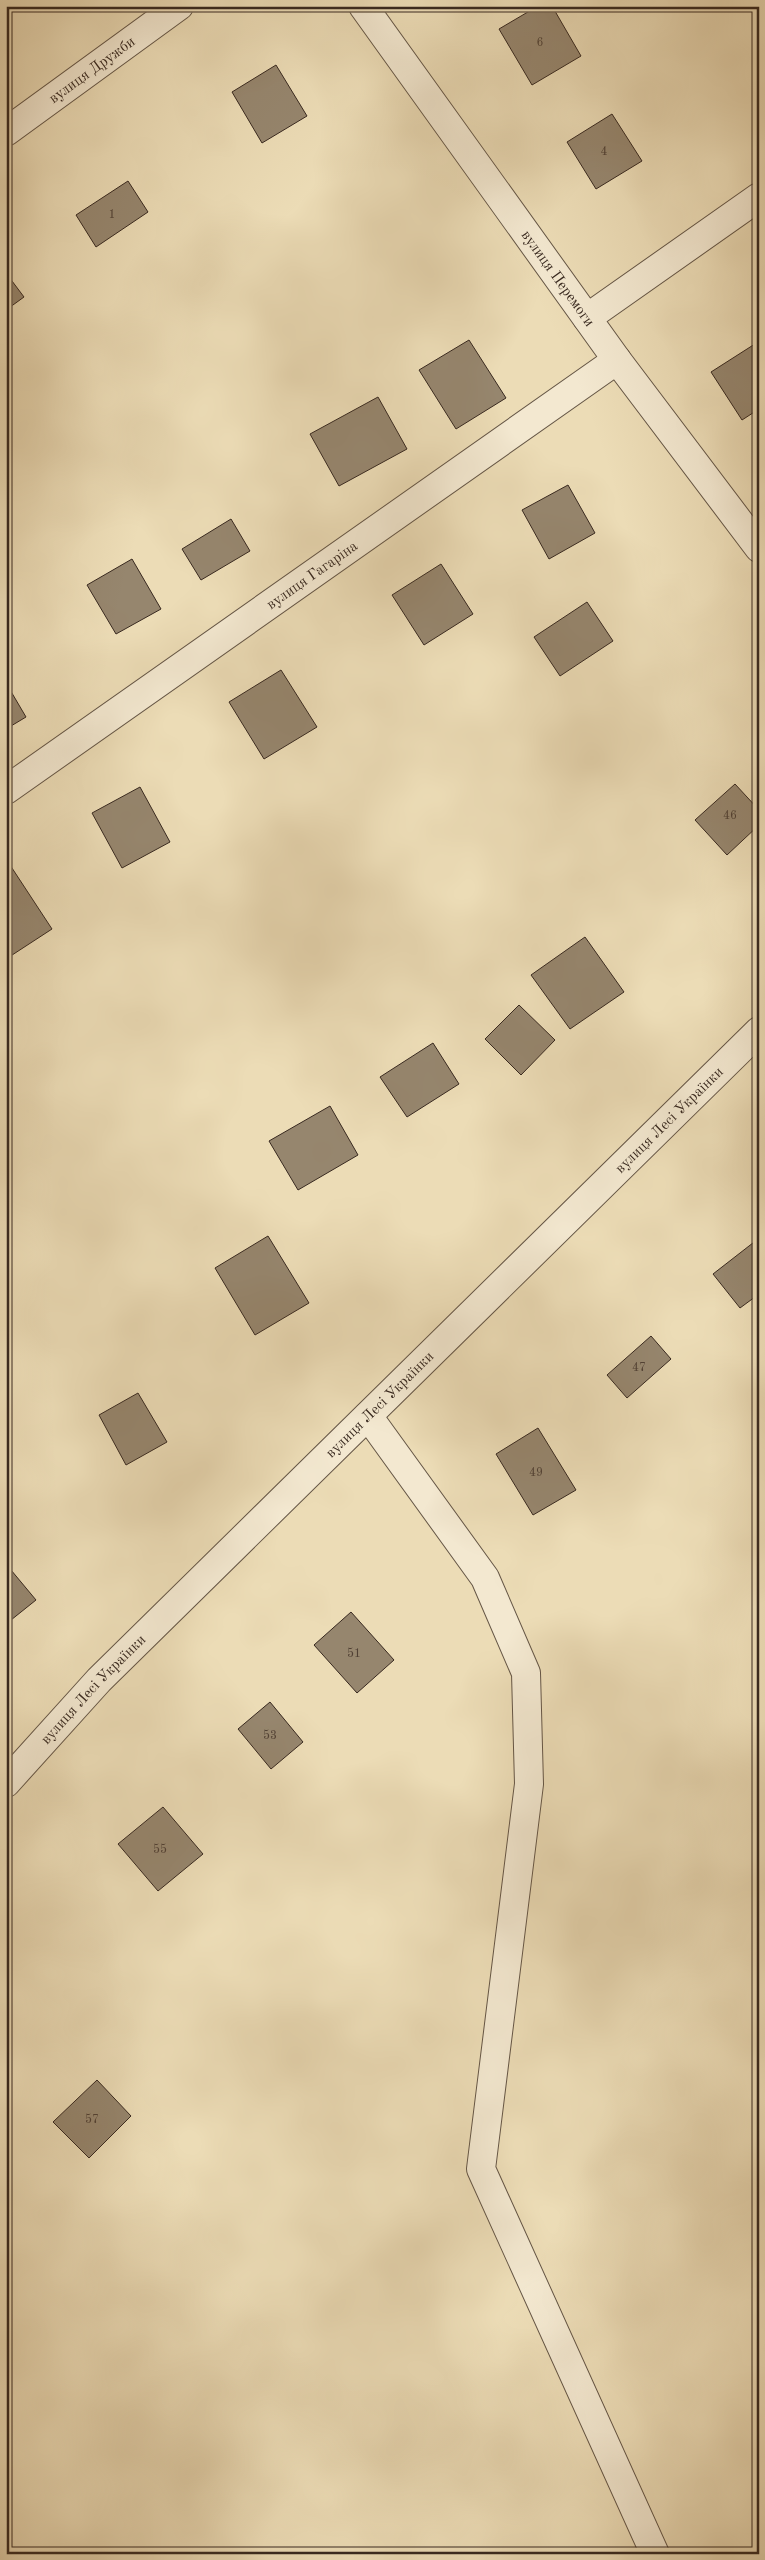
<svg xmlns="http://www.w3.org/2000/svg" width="765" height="2560" viewBox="0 0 765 2560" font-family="'Old Standard TT',serif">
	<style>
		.building { fill: #96866e; stroke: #382920 }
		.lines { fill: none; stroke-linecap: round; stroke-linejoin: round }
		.minor-casing { stroke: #655646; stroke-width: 30 }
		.minor { stroke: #f3e8d0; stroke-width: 28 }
		.labels { text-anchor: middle; stroke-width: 4; stroke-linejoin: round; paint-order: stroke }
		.number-label { font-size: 12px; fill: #504034 }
		.street-label { font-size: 15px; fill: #382920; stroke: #f3e8d0 }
	</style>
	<rect width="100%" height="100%" fill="#ecdcb6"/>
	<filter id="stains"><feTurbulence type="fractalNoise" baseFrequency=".004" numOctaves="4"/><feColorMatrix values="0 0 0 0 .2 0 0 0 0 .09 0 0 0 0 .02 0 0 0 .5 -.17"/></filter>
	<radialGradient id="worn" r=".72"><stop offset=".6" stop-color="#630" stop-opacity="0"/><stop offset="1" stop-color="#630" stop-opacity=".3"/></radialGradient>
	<path class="building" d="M6 6H20L6 16Z
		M538 6H552L581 56 532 85 499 29Z
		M276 65 307 116 262 143 232 92Z
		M612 114 642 161 596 189 567 142Z
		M128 181 148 212 96 247 76 215Z
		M6 273 24 297 6 310Z
		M469 340 506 398 456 429 419 370Z
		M758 342 759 409 742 420 711 372Z
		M378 397 407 449 339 486 310 434Z
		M568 485 595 533 549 559 522 510Z
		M231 519 250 551 201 580 182 549Z
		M132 559 161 609 116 634 87 585Z
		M441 564 473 614 424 645 392 595Z
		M587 602 613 641 560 676 534 637Z
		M281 670 317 727 264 759 229 702Z
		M6 683 26 717 6 729Z
		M735 784 759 810V825L727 855 695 820Z
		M140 787 170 842 122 868 92 813Z
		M10 865 52 929 6 959V867Z
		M585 937 624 992 570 1029 531 975Z
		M519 1005 555 1040 521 1075 485 1039Z
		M433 1043 459 1084 407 1117 380 1077Z
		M330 1106 358 1155 298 1190 269 1141Z
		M268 1236 309 1303 255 1335 215 1268Z
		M758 1239 759 1294 740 1308 713 1274Z
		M651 1336 671 1359 627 1398 607 1375Z
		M138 1393 167 1442 126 1465 99 1415Z
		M538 1428 576 1490 533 1515 496 1454Z
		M6 1564 36 1600 6 1624Z
		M351 1612 394 1660 357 1693 314 1645Z
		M270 1702 303 1742 271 1769 238 1729Z
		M163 1807 203 1854 158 1891 118 1844Z
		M97 2080 131 2116 89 2158 53 2122Z"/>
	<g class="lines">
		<defs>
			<g id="minor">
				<path id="s1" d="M363 6 617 360 759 548"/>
				<path id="s2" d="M6 132 179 6"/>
				<path d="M587 318 759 197"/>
				<path id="s3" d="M6 790 617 360"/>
				<path d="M368 1416 485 1578 526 1673 529 1784 481 2169 655 2554"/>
				<path id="s4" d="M6 1783 99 1680 759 1031"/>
			</g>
		</defs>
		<use href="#minor" class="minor-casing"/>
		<use href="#minor" class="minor"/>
	</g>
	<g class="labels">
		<g class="number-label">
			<text x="540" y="46">6</text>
			<text x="604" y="155">4</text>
			<text x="112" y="218">1</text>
			<text x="730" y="819">46</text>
			<text x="639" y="1371">47</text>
			<text x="536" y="1476">49</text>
			<text x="354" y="1657">51</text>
			<text x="270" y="1739">53</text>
			<text x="160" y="1853">55</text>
			<text x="92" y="2123">57</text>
		</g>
		<g class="street-label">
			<text dy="5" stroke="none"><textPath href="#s2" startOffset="106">вулиця Дружби</textPath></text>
			<text dy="5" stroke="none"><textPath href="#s1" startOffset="335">вулиця Перемоги</textPath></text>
			<text dy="5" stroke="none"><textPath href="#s3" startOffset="374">вулиця Гагаріна</textPath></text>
			<text dy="5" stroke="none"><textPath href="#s4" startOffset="938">вулиця Лесі Українки</textPath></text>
			<text dy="5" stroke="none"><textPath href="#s4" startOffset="532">вулиця Лесі Українки</textPath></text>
			<text dy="5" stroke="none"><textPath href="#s4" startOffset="128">вулиця Лесі Українки</textPath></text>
		</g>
	</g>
	<rect width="765" height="2560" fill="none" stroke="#ecdcb6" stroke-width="25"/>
	<rect x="8" y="8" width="750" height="2545" fill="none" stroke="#382920" stroke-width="2.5"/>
	<rect x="12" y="12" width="740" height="2535" fill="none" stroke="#382920"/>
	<rect width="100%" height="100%" filter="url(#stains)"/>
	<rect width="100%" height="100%" fill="url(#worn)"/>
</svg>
